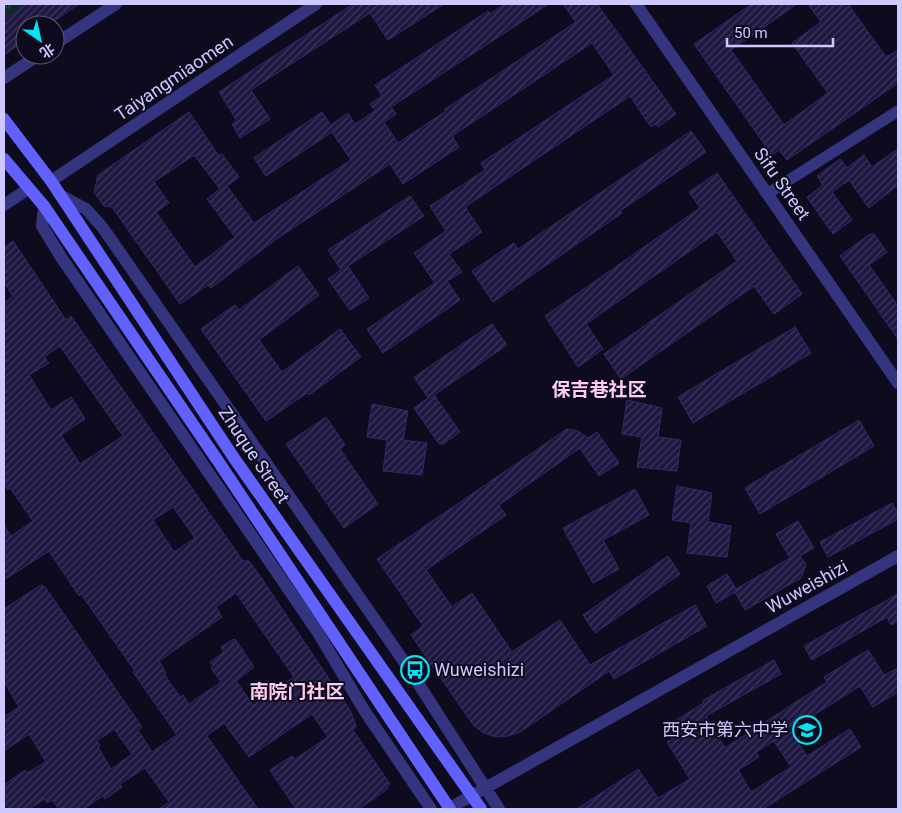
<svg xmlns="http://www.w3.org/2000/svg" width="902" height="813" viewBox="0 0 902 813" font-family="Roboto,'Noto Sans SC',sans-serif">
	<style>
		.park { fill: url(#park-tufts) }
		.building { fill: url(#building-hatch); stroke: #33286d; fill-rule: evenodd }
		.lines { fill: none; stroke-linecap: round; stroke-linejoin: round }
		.minor { stroke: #34347f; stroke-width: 11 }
		.tertiary { stroke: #34347f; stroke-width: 12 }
		.secondary { stroke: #6061ff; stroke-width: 12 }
		.labels { text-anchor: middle; stroke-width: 4; stroke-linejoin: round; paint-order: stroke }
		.street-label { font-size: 18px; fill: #cdc9ff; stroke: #0e0b1e }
		.poi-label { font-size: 18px; fill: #cdc9ff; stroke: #0e0b1e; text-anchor: start }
		.neighbourhood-label { font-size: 19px; font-weight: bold; fill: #ffcbee; stroke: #0e0b1e }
	</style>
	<defs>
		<pattern id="park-tufts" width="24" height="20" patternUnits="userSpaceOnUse" patternTransform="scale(1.25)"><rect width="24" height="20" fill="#0e2927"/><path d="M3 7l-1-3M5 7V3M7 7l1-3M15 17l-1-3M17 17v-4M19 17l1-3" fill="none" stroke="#304747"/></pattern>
		<pattern id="building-hatch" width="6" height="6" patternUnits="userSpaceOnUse" patternTransform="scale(1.25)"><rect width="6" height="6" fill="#1e1740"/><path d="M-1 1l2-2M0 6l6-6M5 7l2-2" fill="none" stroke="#3e375d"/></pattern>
	</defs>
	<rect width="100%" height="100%" fill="#0e0b1e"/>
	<path class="park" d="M4 4H27L4 20Z"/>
	<path class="building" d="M27 4H79L48 25H25V40L4 55V20Z
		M353 4H444L388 40 370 13 251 90 270 119 240 138 232 124 237 121 219 92Z
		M505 4H549L391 107 396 114 384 122 398 143 446 111 445 109 576 22 563 4H597L676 114 658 127 656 124 651 127 630 96 465 207 482 232 449 254 462 272 447 281 460 300 383 353 367 329 435 283 414 253 446 231 430 206 485 170 481 163 614 75 592 43 452 136 459 147 403 184 390 164 278 238 211 288 208 285 180 304 112 207 104 206 94 192 98 175 189 112 219 156 222 154 239 177 227 186 254 223 351 160 332 132 266 176 254 158 322 112 331 125 348 113 355 124 375 111 370 104 382 96 375 85 488 11 490 14ZM194 155 220 189 207 199 235 237 195 267 156 212 169 203 154 182Z
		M752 4H797L731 50 784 125 828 93 792 43 821 22 808 4H848L886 57 898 50V83L787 160 779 150 772 155 694 44Z
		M691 131 706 152 620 211 622 213 493 302 472 271 514 243 518 249Z
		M898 149V185L869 208 849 180 832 192 852 220 833 234 807 197 823 185 817 176 840 159 847 168 864 155 872 167Z
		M717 173 802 294 774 314 754 286 621 379 604 354 737 261 717 232 586 324 603 349 578 367 545 316 700 208 689 192Z
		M410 196 424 216 348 266 369 298 350 310 328 279 341 270 328 250Z
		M870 234H874L887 252 869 265 898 306V339L840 256Z
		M13 241 66 320 71 316 243 561H249L258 573 350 710 356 726 353 730 390 784 386 790 359 809H296L270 770 292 756 295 759 328 737 312 714 249 757 224 723 207 736 258 809H159L169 802 145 768 120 784 122 787 105 799 103 796 83 809H59L52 800 47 803 45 799 29 809H4V785L25 770 27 773 46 762 29 734 4 751V717L19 707 4 682V609L41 585 45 587 142 727 138 730 152 752 177 735 133 672 135 671 81 594 79 596 49 551 4 580V525L11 536 33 521 10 488 8 490 4 484V303L13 296 4 283V247ZM60 346 123 436 80 464 61 435 85 419 84 417 71 397 51 410 29 375 49 363 44 357ZM173 507 195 538 174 552 153 520ZM236 593 294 677 253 705 236 681 254 667 235 639 232 640 221 647 224 652 210 662 213 666 211 668 221 682 189 704 183 695 180 697 164 674 166 673 159 661 222 617 216 607ZM114 729 132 754 111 769 98 747 100 746 97 741Z
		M298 266 319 295 259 340 282 372 340 329 361 357 309 395 307 393 266 421 201 329 235 305 239 310Z
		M492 324 507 345 434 395 460 432 443 444H439L414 408 428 398 414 377Z
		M795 327 811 353 693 423 678 397Z
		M627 400 662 408 658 437 681 440 677 471 637 467 642 437 622 434Z
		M372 404 408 411 403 440 427 443 422 475 383 471 387 440 367 437Z
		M326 417 345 445 340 449 378 504 344 528 286 444Z
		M859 420 874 446 760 514 745 488Z
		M567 429 578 431 588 438 597 432 619 463 599 476 580 448 499 505 506 515 426 570 452 607 472 593 512 652 560 620 590 665 695 605 707 626 614 679 609 671 520 732 508 736 496 737 484 733 474 726 411 635 423 626 377 559Z
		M677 486 712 493 708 522 731 526 727 557 687 553 691 523 672 520Z
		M635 489 649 515 603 540 619 569 593 583 563 528Z
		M892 503 898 514V519L828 557 820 542Z
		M798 521 814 548 800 556 806 565 801 578 745 610 735 592 716 603 707 586 727 574 736 589 790 558 776 534Z
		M668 556 680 574 595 633 583 615Z
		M898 594V621L891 625 887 617 812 660 804 646Z
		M868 650 884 675 898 668V692L873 707 860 686 790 730 807 756 850 729 861 747 763 809H577L638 769 658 798 690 779 667 742 683 732 676 720 704 703 702 701 774 660 781 674 706 716 725 748 827 682 824 677ZM774 741 791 767 751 792 738 770 759 757 756 752Z"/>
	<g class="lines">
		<path class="minor" d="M767 194 898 111"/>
		<path class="tertiary" d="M636 4 898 383
			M55 44 116 4
			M4 78 39 55
			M51 181 316 4
			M60 195 86 209 103 228 405 663 499 809
			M4 205 28 189
			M44 206 42 226 61 257 317 631 364 710 431 809
			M448 809 898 556"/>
		<path class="secondary" d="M4 119 51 181 234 458 481 809
			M4 159 44 206 220 464 450 809"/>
	</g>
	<defs>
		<symbol id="bus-ring" viewBox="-11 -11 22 22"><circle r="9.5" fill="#0e0b1e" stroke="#00e4f4" stroke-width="1.5"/><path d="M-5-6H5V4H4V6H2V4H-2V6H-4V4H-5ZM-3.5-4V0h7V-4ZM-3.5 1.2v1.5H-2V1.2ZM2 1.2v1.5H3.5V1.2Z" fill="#00e4f4"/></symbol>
		<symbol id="school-ring" viewBox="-11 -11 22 22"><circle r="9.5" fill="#0e0b1e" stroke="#00e4f4" stroke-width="1.5"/><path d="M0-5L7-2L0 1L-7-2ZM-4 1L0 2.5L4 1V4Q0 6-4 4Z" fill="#00e4f4"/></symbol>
	</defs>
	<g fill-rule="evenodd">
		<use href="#bus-ring" x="399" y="654" width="32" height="32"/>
		<use href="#school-ring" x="791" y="714" width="32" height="32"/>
	</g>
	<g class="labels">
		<g class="street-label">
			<text transform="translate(174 78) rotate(-34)" y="6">Taiyangmiaomen</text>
			<text transform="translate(782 184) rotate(55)" y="6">Sifu Street</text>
			<text transform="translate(254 455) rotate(56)" y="6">Zhuque Street</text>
			<text transform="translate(807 587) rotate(-29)" y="6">Wuweishizi</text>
		</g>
		<g class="poi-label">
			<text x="434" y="676">Wuweishizi</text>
			<text x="788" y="736" text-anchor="end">西安市第六中学</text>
		</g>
		<g class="neighbourhood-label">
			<text x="599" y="396">保吉巷社区</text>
			<text x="297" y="698">南院门社区</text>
		</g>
	</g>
	<rect width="902" height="813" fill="none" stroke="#cdc9ff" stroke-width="10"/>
	<g transform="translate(40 40) rotate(146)"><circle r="24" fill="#0e0b1e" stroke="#5a5778"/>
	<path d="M0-4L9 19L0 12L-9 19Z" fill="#00e4f4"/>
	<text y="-8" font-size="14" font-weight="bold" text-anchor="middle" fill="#cdc9ff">北</text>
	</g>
	<path d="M727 38v8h106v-8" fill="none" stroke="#cdc9ff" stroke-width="2.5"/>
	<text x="734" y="38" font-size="15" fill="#cdc9ff" stroke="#0e0b1e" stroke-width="4" paint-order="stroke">50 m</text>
</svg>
